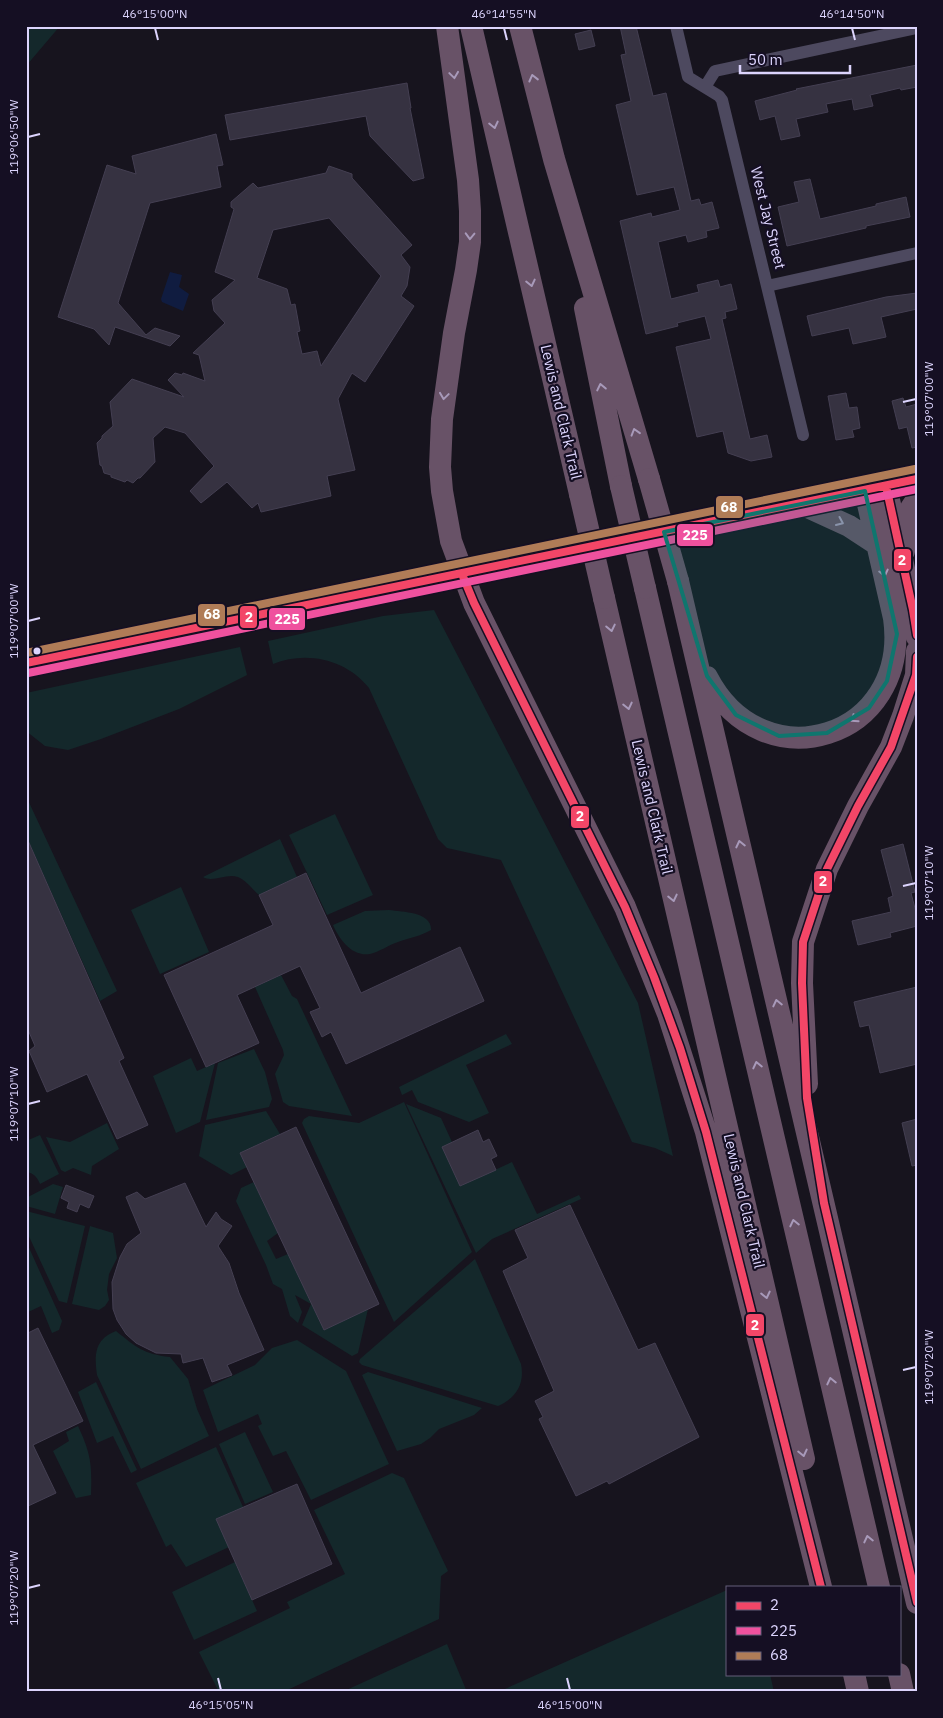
<svg xmlns="http://www.w3.org/2000/svg" width="943" height="1718" viewBox="0 0 943 1718" font-family="'IBM Plex Sans',sans-serif">
	<style>
		.green { fill: #14282b }
		.water { fill: #101c40 }
		.building { fill: #363241; stroke: #443f52; fill-rule: evenodd }
		.lines { fill: none; stroke-linecap: round; stroke-linejoin: round }
		.minor { stroke: #4d495f; stroke-width: 12 }
		.secondary { stroke: #5a5670; stroke-width: 18 }
		.primary { stroke: #564a63; stroke-width: 20 }
		.motorway { stroke: #685267; stroke-width: 22 }
		.motorway-bridge { stroke: #685267; stroke-width: 22 }
		.bus-1-casing { stroke: #150f23; stroke-width: 11 }
		.bus-2-casing { stroke: #150f23; stroke-width: 11 }
		.bus-3-casing { stroke: #150f23; stroke-width: 11 }
		.bus-1 { stroke: #f34667; stroke-width: 8 }
		.bus-2 { stroke: #ef519e; stroke-width: 8 }
		.bus-3 { stroke: #b07c57; stroke-width: 8 }
		.oneway { stroke: #a89aba }
		.marked { fill: #0f766e; fill-opacity: 0.2; stroke: #0f766e; stroke-width: 4; stroke-linejoin: round }
		.ticks { fill: none; stroke: #dcd4fd; stroke-width: 2 }
		.bus-dot { fill: #dcd4fd; stroke: #150f23; stroke-width: 2 }
		.labels { text-anchor: middle; stroke-width: 4.5; stroke-linejoin: round; paint-order: stroke }
		.street-label { font-size: 15px; fill: #dcd4fd; stroke: #150f23 }
		.line-badge { stroke: #150f23; stroke-width: 2 }
		.badge-label { font-size: 14px; text-anchor: middle; font-weight: bold; fill: #fff }
		.neatline { fill: none; stroke: #dcd4fd; stroke-width: 2 }
		.ticks-label { font-size: 12px; text-anchor: middle; fill: #dcd4fd }
	</style>
	<rect width="100%" height="100%" fill="#17141e"/>
	<path class="green" d="M26 26H60L26 66Z
		M434 610 638 1003 673 1156 655 1148 632 1142 501 860 447 848 438 839 369 688C347 660 307 650 273 664L268 641 383 616Z
		M240 647 247 675 179 709 101 739 68 750 45 746 26 731V693Z
		M26 796 117 991 100 1001 26 836Z
		M335 814 373 895 327 915 289 835Z
		M280 839 297 877 259 895C252 889 246 880 238 877 226 873 213 883 203 877Z
		M181 887 209 952 160 974 131 910Z
		M389 910C403 912 432 912 431 930 421 936 409 938 398 942 389 945 379 952 370 954 352 957 339 939 333 925L365 911Z
		M281 975 292 996 297 999 352 1116 289 1106 283 1102 275 1074 284 1055 283 1050 255 987Z
		M506 1034 512 1044 466 1065 489 1113 469 1122 418 1102 412 1090 402 1095 399 1087Z
		M254 1049 265 1072 272 1099 269 1107 206 1120 218 1063Z
		M191 1058 197 1071 215 1063 200 1122 176 1133 153 1076Z
		M404 1102 472 1252 394 1322 302 1123 304 1119 309 1116 359 1123Z
		M406 1104 441 1118 452 1142 460 1186 512 1162 537 1214 579 1195 581 1199 492 1239 476 1253Z
		M266 1111 280 1134 240 1153 247 1167 231 1175 199 1156 205 1125Z
		M107 1123 119 1149 92 1166 91 1175 73 1168 65 1172 61 1170 46 1137 70 1142Z
		M40 1135 59 1174 40 1184C37 1177 34 1173 26 1172V1141Z
		M254 1182 278 1233 267 1241 276 1259 288 1254 324 1330 368 1309 358 1353 352 1356 302 1325 311 1304 295 1295 302 1312 298 1323 290 1316 282 1289 273 1284 266 1265 236 1201 241 1188Z
		M53 1184 63 1187 55 1214 26 1206V1198Z
		M26 1211 85 1226 67 1303 59 1301 26 1230Z
		M90 1226 113 1233 117 1258 109 1274 107 1290 109 1300 105 1306 99 1310 72 1304Z
		M26 1241 62 1321 59 1330 52 1333 41 1306 26 1313Z
		M475 1259 521 1364C525 1384 516 1398 498 1406L362 1365 359 1362 360 1359Z
		M116 1331C136 1347 143 1354 170 1357L188 1379 197 1409 209 1436 141 1469 97 1375C94 1354 95 1339 116 1331Z
		M297 1340 346 1371 389 1464 311 1500 286 1451 273 1456 258 1426 262 1424 258 1414 218 1432 203 1390 255 1365 272 1348Z
		M368 1372 482 1408 474 1415 439 1429 430 1438 421 1444 397 1451 362 1375Z
		M96 1382 137 1470 131 1473 113 1436 97 1443 78 1392Z
		M78 1426C91 1454 92 1464 91 1495L76 1498 53 1451 69 1441 66 1432Z
		M245 1432 273 1492 245 1504 219 1444Z
		M216 1447 243 1507 229 1547 186 1567 171 1544 166 1547 136 1483Z
		M392 1473 404 1478 448 1571 441 1576 439 1619 283 1692H219L199 1652 290 1608 287 1602 345 1574 314 1510Z
		M235 1562 257 1611 194 1640 172 1592Z
		M727 1590V1674H770L774 1692H498Z
		M447 1644 467 1692H342Z"/>
	<path class="water" d="M170 272 182 275 179 287 189 294 183 311 162 302 161 299Z"/>
	<path class="building" d="M620 26H636L653 96 666 93 691 201 699 199 701 205 712 202 719 228 706 231 707 237 688 242 686 235 658 242 671 299 699 292 697 285 718 280 720 287 731 284 737 309 725 312 726 318 722 319 750 439 767 435 772 457 751 461 728 453 723 431 697 437 676 347 711 339 705 316 677 323 678 326 646 334 620 221 651 213 652 217 680 210 674 187 637 195 616 105 631 101 621 55 626 54Z
		M591 30 595 46 579 50 575 34Z
		M917 65V87L901 90 900 88 870 95 873 106 854 110 852 99 826 104 828 112 796 119 800 136 781 140 775 116 760 120 755 101 797 90 796 89Z
		M407 83 411 108H410L424 178 413 181 370 136 366 116 230 140 225 115Z
		M216 134 223 165 217 166 221 187 150 203 118 303 146 335 155 328 180 336 170 346 115 327 109 345 94 329 58 317 107 165 136 174 132 156Z
		M329 166 352 174V178L412 245 401 255 410 267 407 286 401 296 414 306 365 382 352 373 338 399 355 470 327 476 331 496 261 512 258 503 252 508 227 482 201 503 190 491 214 466 185 433 165 427 153 438 155 462 140 478H138L133 483 127 480 125 482 111 477V475L104 473 102 466 100 465 97 443 102 438V436L113 426 110 402 132 379 184 397 168 380 175 373 182 375 183 373 205 381 199 355 193 353 225 323 214 311 212 300 235 280 215 272 234 209 231 207V202L253 183 258 188 326 173ZM329 218 381 276 321 366 317 351 302 354 297 332 300 331 295 304 291 305 287 289 257 278 273 230Z
		M810 179 820 219 876 206V204L906 197 910 217 866 226V228L787 246 778 207 799 202 794 182Z
		M917 293V309L881 317 886 337 853 344 849 328 812 336 807 316 886 297Z
		M846 393 849 408 857 407 860 428 852 430 854 437 836 440 828 396Z
		M903 398 906 407 917 404V447L912 448 907 427 899 429 892 401Z
		M26 836 124 1058 119 1061 148 1125 117 1139 87 1074 47 1092 29 1051 35 1046 26 1025Z
		M903 844 915 892 911 893 917 916V926L890 933 891 937 858 945 852 921 891 912 888 898 893 896 881 850Z
		M306 873 361 993 460 947 484 1001 346 1064 331 1032 322 1037 310 1012 320 1008 300 966 237 995 259 1043 206 1067 164 975 273 925 259 895Z
		M917 987V1064L880 1073 869 1025 860 1027 854 1002Z
		M917 1119V1165L912 1166 902 1123Z
		M296 1127 379 1304 324 1330 240 1153Z
		M478 1130 483 1142 489 1139 497 1156 491 1159 496 1170 460 1186 442 1147Z
		M185 1183 206 1227 216 1212 221 1219 232 1226 218 1246 229 1263 239 1293 264 1350 227 1365 232 1375 212 1382 203 1358 183 1363 181 1354 156 1353 136 1343 126 1334 117 1320 113 1309 112 1282 120 1257 127 1244 141 1233 126 1197 137 1192 145 1199Z
		M66 1185 94 1196 89 1208 80 1204 77 1212 67 1208 69 1202 61 1198Z
		M570 1205 638 1350 655 1343 699 1437 609 1484 607 1481 576 1496 539 1419 543 1417 535 1401 554 1391 503 1271 528 1258 515 1230Z
		M38 1328 83 1421 33 1445 56 1493 26 1507V1334Z
		M297 1484 332 1564 252 1600 216 1519Z"/>
	<g class="lines">
		<path class="minor" d="M676 26 688 77 719 96 722 100 803 435
			M705 87 715 71 917 28
			M767 286 917 253"/>
		<path class="secondary" d="M26 663 462 574"/>
		<path class="primary" d="M462 574 917 479"/>
		<path class="motorway" d="M447 26 468 180 470 211V242L466 270 454 333 442 419 440 467 442 491 451 541 474 603 625 907 668 1014 706 1132 821 1587
			M471 26 580 494
			M520 26 554 159 649 479
			M585 308 621 486
			M886 486 913 610 917 637
			M801 504 849 526 878 545
			M904 551 911 508 917 499
			M678 581 917 1603
			M645 588 879 1587
			M604 598 804 1459
			M707 677C763 785 911 738 894 618L865 491
			M807 1084 802 983 803 942 827 869 858 806 891 747 903 716 916 675 917 651
			M854 1674 858 1692
			M899 1674 903 1692"/>
		<path class="motorway-bridge" d="M649 479 678 581
			M621 486 645 588
			M580 494 604 598"/>
		<defs>
			<path id="bus-1" d="M886 486 913 610 917 635
				M462 574 474 603 625 907 654 977 680 1048 706 1132 821 1587
				M917 657 916 675 891 747 858 806 827 869 803 942 802 983 807 1098 824 1203 917 1602
				M26 663 917 479"/>
			<path id="bus-2" d="M28 673 917 489"/>
			<path id="bus-3" d="M26 653 915 469"/>
		</defs>
		<use href="#bus-1" class="bus-1-casing"/>
		<use href="#bus-2" class="bus-2-casing"/>
		<use href="#bus-3" class="bus-3-casing"/>
		<use href="#bus-1" class="bus-1"/>
		<use href="#bus-2" class="bus-2"/>
		<use href="#bus-3" class="bus-3"/>
	</g>
	<defs><path id="oneway-chevron" d="M-2-3.5L2.5 0L-2 3.5" fill="none" stroke-width="1.6" stroke-linecap="round" stroke-linejoin="round" transform="scale(1.25)"/></defs>
	<g class="oneway">
		<use href="#oneway-chevron" transform="translate(454 75) rotate(82)"/>
		<use href="#oneway-chevron" transform="translate(533 78) rotate(-104)"/>
		<use href="#oneway-chevron" transform="translate(494 125) rotate(77)"/>
		<use href="#oneway-chevron" transform="translate(470 236) rotate(92)"/>
		<use href="#oneway-chevron" transform="translate(531 283) rotate(77)"/>
		<use href="#oneway-chevron" transform="translate(601 387) rotate(-102)"/>
		<use href="#oneway-chevron" transform="translate(444 396) rotate(98)"/>
		<use href="#oneway-chevron" transform="translate(635 432) rotate(-107)"/>
		<use href="#oneway-chevron" transform="translate(840 522) rotate(24)"/>
		<use href="#oneway-chevron" transform="translate(884 573) rotate(77)"/>
		<use href="#oneway-chevron" transform="translate(611 628) rotate(78)"/>
		<use href="#oneway-chevron" transform="translate(628 706) rotate(77)"/>
		<use href="#oneway-chevron" transform="translate(854 719) rotate(145)"/>
		<use href="#oneway-chevron" transform="translate(740 844) rotate(-103)"/>
		<use href="#oneway-chevron" transform="translate(673 898) rotate(77)"/>
		<use href="#oneway-chevron" transform="translate(777 1003) rotate(-103)"/>
		<use href="#oneway-chevron" transform="translate(757 1065) rotate(-103)"/>
		<use href="#oneway-chevron" transform="translate(794 1223) rotate(-103)"/>
		<use href="#oneway-chevron" transform="translate(766 1295) rotate(77)"/>
		<use href="#oneway-chevron" transform="translate(831 1381) rotate(-103)"/>
		<use href="#oneway-chevron" transform="translate(803 1453) rotate(77)"/>
		<use href="#oneway-chevron" transform="translate(868 1539) rotate(-103)"/>
	</g>
	<path class="marked" d="M865 491 897 634 887 681 869 708 827 733 779 736 736 715 707 676 664 532Z"/>
	<path class="ticks" d="M155 28 158 40M504 28 507 40M852 28 855 40M28 137 40 134M903 402 916 399M28 621 40 618M903 886 916 883M28 1104 40 1101M903 1370 916 1367M28 1588 40 1585M218 1678 221 1690M567 1678 570 1690"/>
	<circle class="bus-dot" cx="37" cy="651" r="4.5"/>
	<g class="labels">
		<g class="street-label">
			<text transform="translate(768 218) rotate(76)" y="5">West Jay Street</text>
			<text transform="translate(561 412) rotate(77)" y="5">Lewis and Clark Trail</text>
			<text transform="translate(652 807) rotate(77)" y="5">Lewis and Clark Trail</text>
			<text transform="translate(744 1201) rotate(77)" y="5">Lewis and Clark Trail</text>
		</g>
	</g>
	<g class="line-badge">
		<rect x="715" y="495" width="29" height="24" rx="5" fill="#b07c57"/>
		<rect x="676" y="523" width="38" height="24" rx="5" fill="#ef519e"/>
		<rect x="893" y="548" width="19" height="24" rx="5" fill="#f34667"/>
		<rect x="197" y="603" width="29" height="24" rx="5" fill="#b07c57"/>
		<rect x="239" y="605" width="19" height="24" rx="5" fill="#f34667"/>
		<rect x="268" y="607" width="38" height="24" rx="5" fill="#ef519e"/>
		<rect x="570" y="805" width="20" height="24" rx="5" fill="#f34667"/>
		<rect x="813" y="870" width="20" height="24" rx="5" fill="#f34667"/>
		<rect x="745" y="1313" width="20" height="24" rx="5" fill="#f34667"/>
	</g>
	<g class="badge-label">
		<text x="729" y="512">68</text>
		<text x="695" y="540">225</text>
		<text x="902" y="565">2</text>
		<text x="212" y="619">68</text>
		<text x="249" y="622">2</text>
		<text x="287" y="624">225</text>
		<text x="580" y="821">2</text>
		<text x="823" y="886">2</text>
		<text x="755" y="1330">2</text>
	</g>
	<rect width="943" height="1718" fill="none" stroke="#150f23" stroke-width="55"/>
	<rect x="726" y="1586" width="175" height="90" fill="#150f23" stroke="#655e7a"/>
	<rect x="736" y="1602" width="25" height="8" fill="#f34667" stroke="#655e7a"/>
	<text x="770" y="1610" font-size="15" fill="#dcd4fd">2</text>
	<rect x="736" y="1627" width="25" height="8" fill="#ef519e" stroke="#655e7a"/>
	<text x="770" y="1636" font-size="15" fill="#dcd4fd">225</text>
	<rect x="736" y="1652" width="25" height="8" fill="#b07c57" stroke="#655e7a"/>
	<text x="770" y="1660" font-size="15" fill="#dcd4fd">68</text>
	<path d="M740 65v8h110v-8" fill="none" stroke="#dcd4fd" stroke-width="2.5"/>
	<text x="748" y="65" font-size="15" fill="#dcd4fd" stroke="#150f23" stroke-width="4" paint-order="stroke">50 m</text>
	<rect x="28" y="28" width="888" height="1662" class="neatline"/>
	<g class="ticks-label">
		<text x="155" y="18">46°15'00"N</text>
		<text x="504" y="18">46°14'55"N</text>
		<text x="852" y="18">46°14'50"N</text>
		<text transform="translate(14 137) rotate(-90)" y="4">119°06'50"W</text>
		<text transform="translate(929 399) rotate(-90)" y="4">119°07'00"W</text>
		<text transform="translate(14 621) rotate(-90)" y="4">119°07'00"W</text>
		<text transform="translate(929 883) rotate(-90)" y="4">119°07'10"W</text>
		<text transform="translate(14 1104) rotate(-90)" y="4">119°07'10"W</text>
		<text transform="translate(929 1367) rotate(-90)" y="4">119°07'20"W</text>
		<text transform="translate(14 1588) rotate(-90)" y="4">119°07'20"W</text>
		<text x="221" y="1709">46°15'05"N</text>
		<text x="570" y="1709">46°15'00"N</text>
	</g>
</svg>
